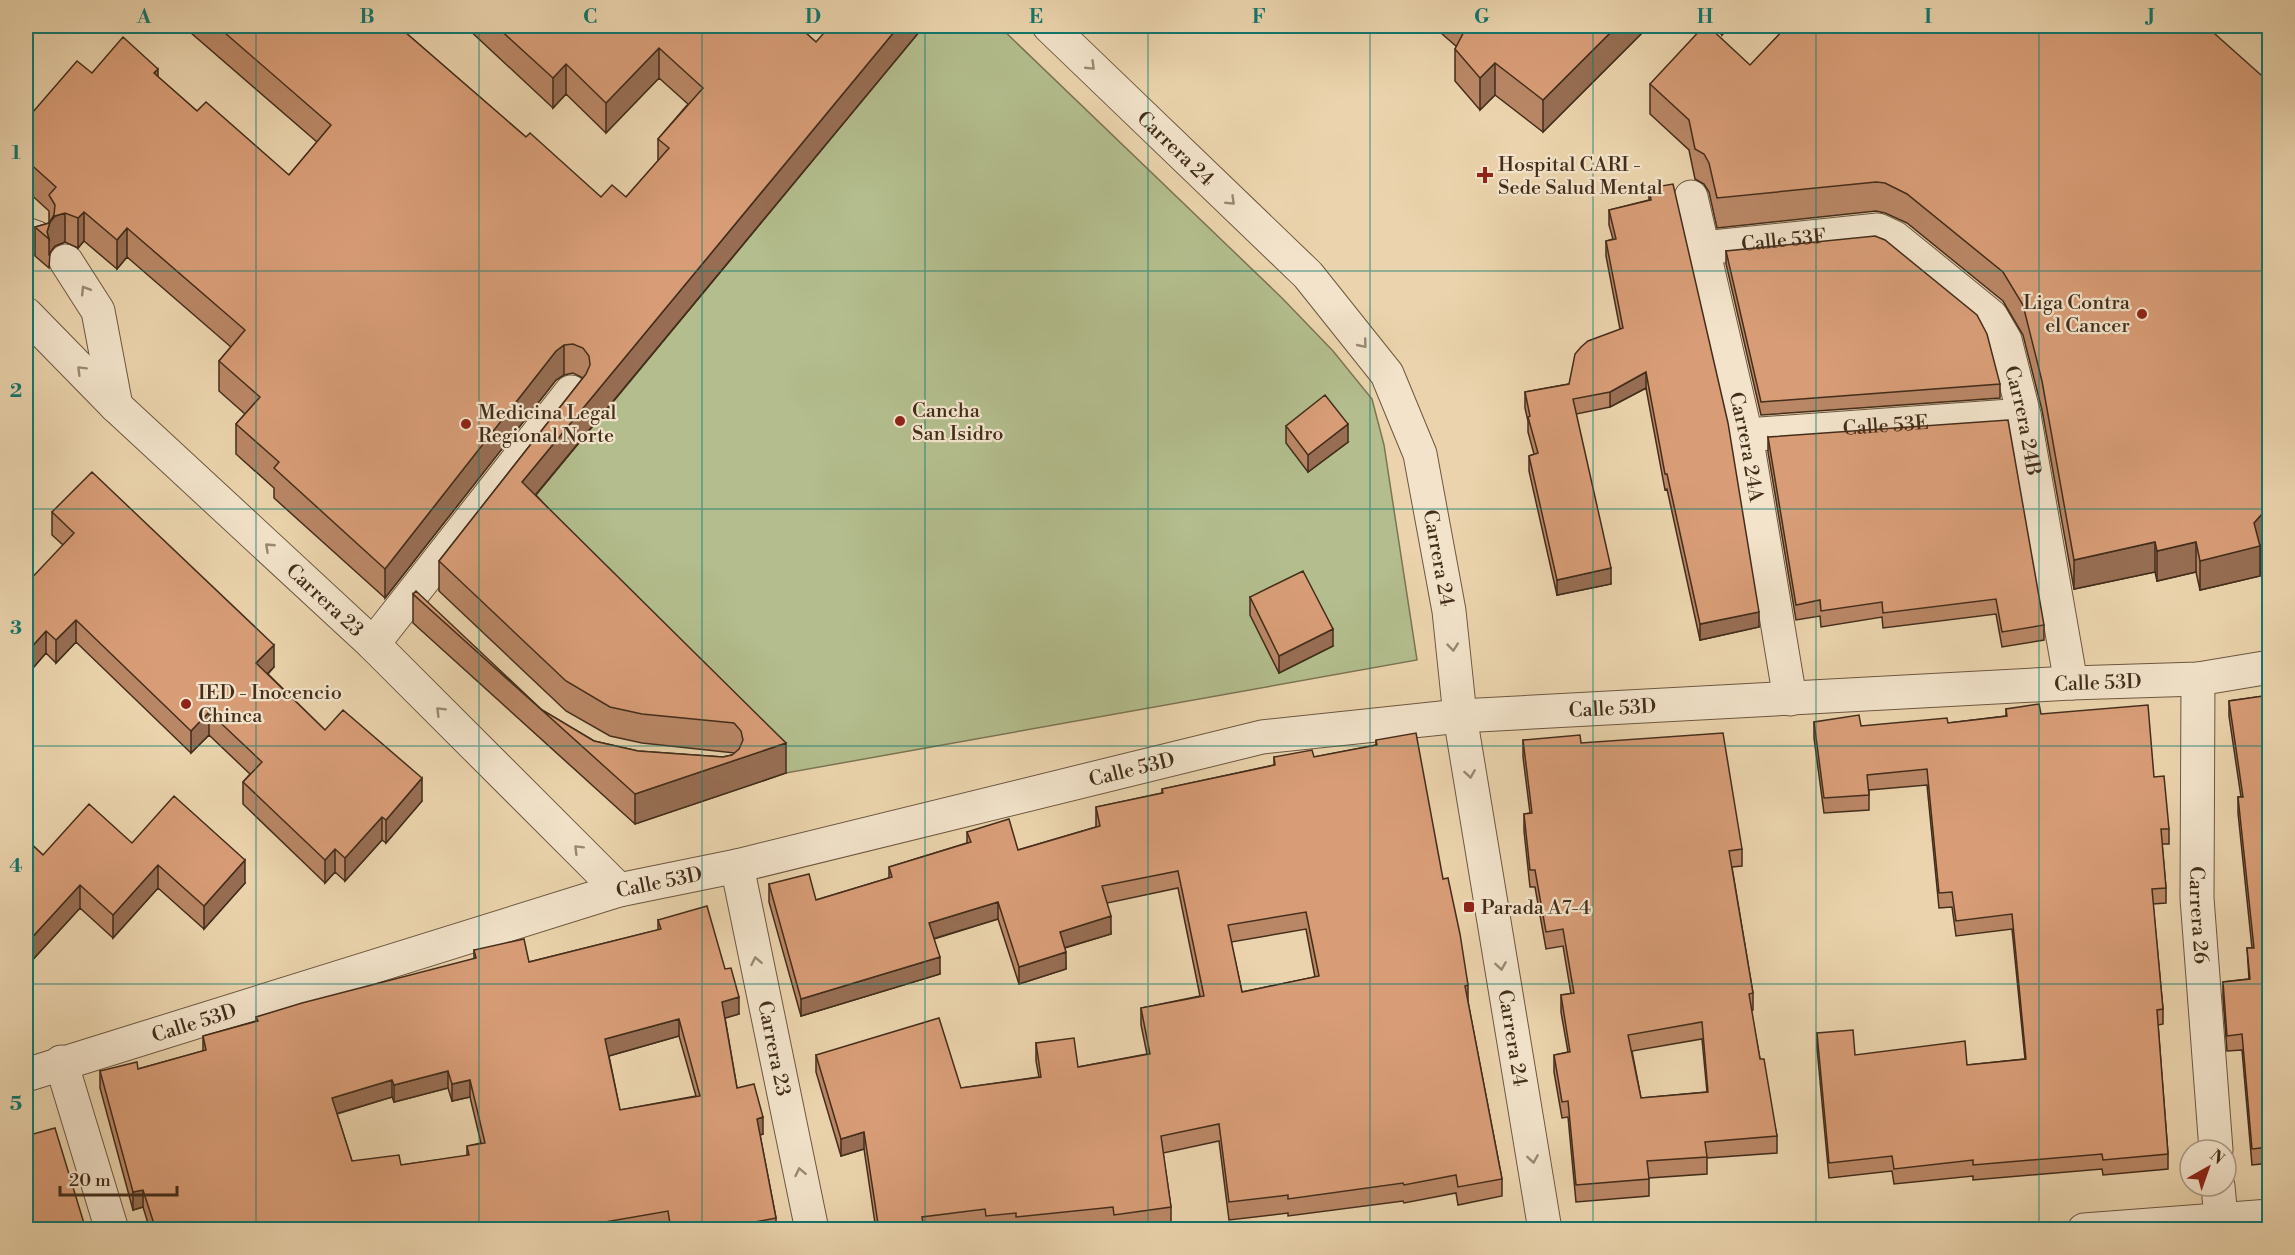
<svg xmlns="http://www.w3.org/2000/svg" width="2295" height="1255" viewBox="0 0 2295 1255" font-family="'Libre Bodoni',serif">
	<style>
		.green { fill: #b3bd8d; stroke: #7b7554; stroke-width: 1.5 }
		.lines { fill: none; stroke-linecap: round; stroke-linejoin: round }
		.minor-casing { stroke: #6d5740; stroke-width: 35 }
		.minor { stroke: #f2e3ca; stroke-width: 33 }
		.wall { fill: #ba8766; stroke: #432d1b; stroke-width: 1.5; fill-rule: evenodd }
		.shaded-wall { fill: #976e53; stroke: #432d1b; stroke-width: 1.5 }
		.building { fill: #d89d77; stroke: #432d1b; stroke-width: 1.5; fill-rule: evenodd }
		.oneway { stroke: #9a8872 }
		.grid { fill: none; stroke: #0f766e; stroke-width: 1.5; stroke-opacity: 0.55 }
		.poi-dot { fill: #8f2418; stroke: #f2e3ca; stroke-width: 2 }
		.labels { text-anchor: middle; stroke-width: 4.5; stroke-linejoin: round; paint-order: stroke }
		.street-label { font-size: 20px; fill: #432d1b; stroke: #f2e3ca }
		.poi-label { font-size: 20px; fill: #432d1b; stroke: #f2e3ca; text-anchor: start }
		.neatline { fill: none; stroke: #0f766e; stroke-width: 2 }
		.grid-label { font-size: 20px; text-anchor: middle; font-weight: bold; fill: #0f766e }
	</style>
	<rect width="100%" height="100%" fill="#ebd4ad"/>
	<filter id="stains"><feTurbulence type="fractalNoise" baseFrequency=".00333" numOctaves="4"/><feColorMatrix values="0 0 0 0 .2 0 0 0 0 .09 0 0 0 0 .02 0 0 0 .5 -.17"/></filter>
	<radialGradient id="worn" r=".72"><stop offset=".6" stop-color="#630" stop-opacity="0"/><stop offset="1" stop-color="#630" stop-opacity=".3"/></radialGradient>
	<path class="green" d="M924 26H999L1282 298 1333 351 1372 399 1384 445 1417 660 786 773 522 511Z"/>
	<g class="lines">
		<defs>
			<g id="minor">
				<path id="s1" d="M1049 26 1308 275 1387 374 1420 454 1449 611 1460 716 1545 1230"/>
				<path id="s2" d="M1691 197 1746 435 1790 699"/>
				<path d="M26 234 37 238"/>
				<path id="s3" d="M1703 248 1878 230 1895 238 1991 316 2005 340 2024 415 2071 683"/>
				<path d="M66 261 98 311 116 406"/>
				<path id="s4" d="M26 314 116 406 373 644 619 890"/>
				<path id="s5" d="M1746 435 2024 415"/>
				<path d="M373 644 571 392"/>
				<path id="s6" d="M2198 679 2197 898 2216 1150"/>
				<path id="s7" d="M737 866 812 1230"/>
				<path d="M61 1062 112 1230"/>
				<path id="s8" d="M26 1075 619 890 737 866 1262 737 1460 716 2071 683 2198 679 2270 667"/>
				<path d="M2218 1186 2222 1230"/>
				<path d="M2084 1230 2270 1216"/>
			</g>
		</defs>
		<use href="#minor" class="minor-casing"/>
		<use href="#minor" class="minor"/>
	</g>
	<path class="wall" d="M183 26H398L526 137 601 197H626L658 161V139L688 104 659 78 606 133 566 94 553 108 465 26H798L816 42 924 26 536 495 786 773 635 824 413 623V594L542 710 594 741 638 751 723 757 732 755 735 753 642 743 610 736 566 711 439 591V561L583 378 573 373 564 375 556 380 385 598 274 498V488L236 454V424L245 414 219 391V361L231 347 127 257 117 269 84 241 78 248 65 242 55 246 50 252 49 268 35 256V227L49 223V211L26 190V120L92 73 158 77 197 111 289 175 317 142Z
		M1433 26H1649L1543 132 1495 95 1480 110 1455 81V49L1457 47Z
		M1712 26H1729L1722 35Z
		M1750 65 2270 83V535L2260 546V576L2200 590 2196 572 2157 581 2155 572 2074 589 2042 410 2023 335 2003 301 1907 223 1885 213 1876 211 1717 228 1709 192 1704 184 1695 179 1689 150 1650 114V84Z
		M1649 188 1759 627 1700 640 1667 489 1665 490 1646 388 1610 407 1576 414 1611 584 1557 595 1529 471V456L1534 454 1528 432V421L1525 408V392L1569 384 1620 329 1606 256V241L1613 239 1609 225V210L1649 200Z
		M1726 251 2000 384V398L1761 415 1726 264Z
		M1286 426 1348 442 1308 472 1286 443Z
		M1768 437 2044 625V640L2002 647 1996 614 1883 628 1882 617 1821 627 1820 616 1796 620 1768 452Z
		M52 512 274 667 268 674 325 730 422 801 386 843 382 840 345 881 335 872 325 883 243 804V782L250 774 209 735 191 753 76 642 56 663 46 653 26 676 63 545 52 535Z
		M1250 597 1333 646 1279 673 1250 615Z
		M2270 695V1163L2252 1165 2242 1050 2227 1051 2223 998V982L2249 979 2247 948H2252L2238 813V797H2241L2229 716V701Z
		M2006 709 2041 714 2154 777 2169 829V844H2162L2166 888V903L2153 904 2163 1009V1024L2158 1025 2168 1154V1169L2103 1175 2102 1169 1973 1180V1176L1894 1184 1892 1171 1829 1178 1817 1048V1033L1855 1055 1967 1065 2025 1059 2012 929 1956 936 1952 907 1939 908 1927 785 1869 790V810L1824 813 1814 738V722L1861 726 1948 723 2006 716Z
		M1376 740 1443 879 1468 985V1002L1502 1179V1196L1458 1205 1456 1193 1404 1203 1403 1201 1288 1216V1213L1229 1220 1219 1141 1163 1153 1171 1207V1225L1134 1230H1114L1113 1225 1064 1230H985V1227L962 1230H876L864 1149 841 1156 816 1072V1055L961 1088 1039 1077 1036 1061V1043L1078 1067 1147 1054 1141 1025V1008L1200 996 1178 888 1107 903 1111 934 1065 948 1066 969 1019 984 998 919 934 939 940 974 801 1016 769 902V884L816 900 889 878V867L967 843V832L1018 850 1096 827V807L1162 793V789L1274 765V757H1314L1376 745ZM1306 929 1315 977 1242 992 1231 942Z
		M1523 740 1581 743 1742 849V866L1732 867 1753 993V1010H1751L1760 1059 1777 1136V1153L1707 1158V1174L1649 1178V1196L1576 1202 1568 1117 1562 1118 1554 1072V1055L1568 1052 1561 1012V995L1571 994 1563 946 1546 949 1535 887H1530L1524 831V814L1530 813 1523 757ZM1702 1039 1707 1092 1641 1098 1632 1051Z
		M26 839 43 855 132 843 245 883 204 929 158 888 113 938 80 908 26 967Z
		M658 920 725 969 739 1014 725 1018 737 1088 763 1134 760 1135 776 1218V1230H668V1228L659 1230H150L143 1207 133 1210 100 1088V1071L138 1069 203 1051V1036L256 1021V1017L474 959V950L529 962 658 930ZM679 1036 696 1096 620 1110 609 1056ZM448 1088 452 1101 470 1097 481 1143 467 1146V1156L401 1165 352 1161 337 1114 392 1097 394 1102Z"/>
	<path class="shaded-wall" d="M899 26H924L522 511V482Z
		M1617 26H1649L1543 132V100Z
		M1722 26H1729L1722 35Z
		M659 48V78L606 133V103Z
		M1495 63V95L1480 110V78Z
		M566 64V94L553 108V78Z
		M158 69V98L154 73Z
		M84 212V241L78 248V218Z
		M65 213V242L55 246 49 254V239L47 232 50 222 55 216Z
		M127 228V257L117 269V240Z
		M564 345V375L556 380 385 598V569L556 351Z
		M1646 372V388L1610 407V392Z
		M1348 424V442L1308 472V455Z
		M2270 505V535L2260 546V576L2200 590V561L2254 523Z
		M2155 542V572L2074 589V560Z
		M2196 542V572L2157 581V551Z
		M1611 568V584L1557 595V580Z
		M1759 612V627L1700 640V624Z
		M76 620V642L56 663V640Z
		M1333 629V646L1279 673V656Z
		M46 631V653L26 676V653Z
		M274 645V667L256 685V663Z
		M209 712V735L191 753V731Z
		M786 743V773L635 824V794Z
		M422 778V801L386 843V820Z
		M382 817V840L345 881V858Z
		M335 849V872L325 883V860Z
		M245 860V883L204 929V906Z
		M158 865V888L113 938V915Z
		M80 885V908L26 967V944Z
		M998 902V919L929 940V923Z
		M1111 916V934L1060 949V932Z
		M1066 952V969L1019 984V967Z
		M940 957V974L801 1016V999Z
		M739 997V1014L722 1019V1002Z
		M679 1019V1036L605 1057V1039Z
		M448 1071V1088L394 1102V1085Z
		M392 1080V1097L332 1115V1098Z
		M470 1080V1097L452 1101V1084Z
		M763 1117V1134L757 1136V1119Z
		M864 1132V1149L841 1156V1139Z
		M143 1190V1207L133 1210V1192Z"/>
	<path class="building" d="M217 26H398L526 137 530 133 601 197 612 185 626 197 669 148 658 139 703 88 659 48 606 103 566 64 553 78 496 26H798L816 42 830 26H899L522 482 786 743 635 794 413 594 416 591 542 710 594 741 638 751 723 757 732 755 739 749 743 740 741 731 734 723 642 714 610 707 566 681 439 561 586 374 590 365 589 356 583 348 573 344 564 345 556 351 385 569 274 468 279 462 236 424 260 397 219 361 245 330 127 228 117 240 84 212 78 218 65 213 55 216 50 222 47 232 49 239 35 227 49 223 54 215 55 205 49 195 56 187 26 160V120L77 61 92 73 123 37 158 69 154 73 197 111 206 102 289 175 331 125Z
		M1467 26H1617L1543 100 1495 63 1480 78 1455 49Z
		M1704 26H1708L1750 65 1787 26H2206L2270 83V505L2254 523 2260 546 2200 561 2196 542 2157 551 2155 542 2074 560 2042 381 2023 305 2003 272 1907 194 1885 183 1876 182 1717 198 1709 163 1704 154 1695 149 1689 120 1650 84Z
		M1673 184 1728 423 1759 612 1700 624 1667 474H1665L1646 372 1610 392 1573 399 1611 568 1557 580 1529 456 1538 453 1528 417 1530 416 1525 392 1569 384 1575 354 1581 347 1588 341 1623 328 1606 241 1616 239 1609 210 1651 200 1649 188Z
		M1875 236 1885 240 1977 315 1987 334 2000 384 1761 402 1726 251Z
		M1325 395 1348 424 1308 455 1286 426Z
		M2008 420 2044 625 2002 632 1996 599 1883 613 1882 602 1821 611 1820 600 1796 605 1768 437Z
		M92 472 274 645 256 663 325 730 343 710 422 778 386 820 382 817 345 858 335 849 325 860 243 782 262 762 209 712 191 731 76 620 56 640 46 631 26 653V584L74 533 52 512Z
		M1303 571 1333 629 1279 656 1250 597Z
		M2270 695V1147L2252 1149 2242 1034 2227 1036 2223 982 2250 979 2247 948H2254L2238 797H2243L2229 701Z
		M2039 704 2041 714 2148 705 2154 777 2164 776 2169 829H2161L2166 888 2152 889 2163 1009 2157 1010 2168 1154 2103 1160 2102 1154 1973 1165V1160L1894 1169 1892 1156 1829 1163 1817 1033 1853 1030 1855 1055 1965 1041 1967 1065 2026 1059 2012 914 1956 921 1952 892 1939 893 1927 769 1867 775 1869 795 1824 798 1814 722 1859 715 1861 726 1947 718 1948 723 2007 716 2006 709Z
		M1416 733 1443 879 1448 878 1460 934 1468 985 1465 986 1502 1179 1458 1187 1456 1175 1404 1185 1403 1183 1288 1199V1195L1229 1202 1219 1124 1161 1136 1171 1207 1114 1215 1113 1207 1016 1217V1213L986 1216 985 1209 922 1217 924 1229 879 1230 864 1132 841 1139 816 1055 939 1018 961 1088 1041 1077 1036 1043 1074 1038 1078 1067 1150 1054 1141 1008 1204 996 1178 871 1102 886 1111 916 1060 932 1066 952 1019 967 998 902 929 923 940 957 801 999 769 884 809 874 816 900 892 877 889 867 971 842 967 832 1009 819 1018 850 1100 826 1096 807 1163 793 1162 789 1275 765 1274 757 1312 750 1314 757 1377 745 1376 740ZM1306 912 1319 976 1242 992 1228 925Z
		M1723 733 1742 849 1729 851 1753 993 1749 994 1760 1059H1764L1777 1136 1705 1142 1707 1157 1647 1161 1649 1179 1576 1185 1568 1101 1562 1102 1554 1055 1570 1052 1561 995 1574 993 1563 929 1546 932 1535 870H1530L1524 814 1532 813 1523 740 1580 735 1581 743ZM1702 1022 1708 1092 1641 1098 1628 1035Z
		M174 796 245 860 204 906 158 865 113 915 80 885 26 944V839L43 855 89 804 132 843Z
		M707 906 725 969 731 968 739 997 722 1002 737 1088 754 1084 763 1117 757 1119 776 1218 714 1230H671L668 1211 559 1230H156L143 1190 133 1192 100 1071 137 1062 138 1069 206 1050 203 1036 258 1021 256 1017 302 1003 476 958 474 950 524 939 529 962 661 929 658 920ZM679 1019 700 1096 620 1110 605 1039ZM448 1071 452 1084 470 1080 485 1143 467 1146 469 1155 401 1165 399 1155 352 1161 332 1098 392 1080 394 1085Z
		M55 1128 86 1230H26V1136Z"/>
	<defs><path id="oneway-chevron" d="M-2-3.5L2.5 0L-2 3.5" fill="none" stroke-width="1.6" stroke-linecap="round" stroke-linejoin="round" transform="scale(1.5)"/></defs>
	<g class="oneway">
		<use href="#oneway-chevron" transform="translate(1091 66) rotate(44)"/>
		<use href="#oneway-chevron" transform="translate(1231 201) rotate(44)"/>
		<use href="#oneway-chevron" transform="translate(85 290) rotate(-122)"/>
		<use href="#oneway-chevron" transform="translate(1363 344) rotate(51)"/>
		<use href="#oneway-chevron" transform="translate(81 370) rotate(-135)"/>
		<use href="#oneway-chevron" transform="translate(269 547) rotate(-137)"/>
		<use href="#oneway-chevron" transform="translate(1453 647) rotate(84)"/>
		<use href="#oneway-chevron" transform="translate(440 711) rotate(-135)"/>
		<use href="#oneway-chevron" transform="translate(1470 774) rotate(81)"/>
		<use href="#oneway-chevron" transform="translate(578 849) rotate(-135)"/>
		<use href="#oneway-chevron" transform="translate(756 961) rotate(-101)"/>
		<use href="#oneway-chevron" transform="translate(1501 966) rotate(81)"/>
		<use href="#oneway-chevron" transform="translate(1533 1159) rotate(81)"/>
		<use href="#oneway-chevron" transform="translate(800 1172) rotate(-102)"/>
	</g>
	<path class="grid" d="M256 26V1230M479 26V1230M702 26V1230M925 26V1230M1148 26V1230M1370 26V1230M1593 26V1230M1816 26V1230M2039 26V1230M26 271H2270M26 509H2270M26 746H2270M26 984H2270"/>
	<g class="poi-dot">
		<path d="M1482 166h6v6h6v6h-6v6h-6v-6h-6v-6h6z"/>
		<circle cx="2142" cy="314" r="6"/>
		<circle cx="900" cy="421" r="6"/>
		<circle cx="466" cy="424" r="6"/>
		<circle cx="186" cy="704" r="6"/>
		<rect x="1463" y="901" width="12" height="12" rx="3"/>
	</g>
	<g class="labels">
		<g class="street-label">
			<text dy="7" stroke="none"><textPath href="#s1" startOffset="176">Carrera 24</textPath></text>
			<text dy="7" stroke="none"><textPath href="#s3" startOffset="81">Calle 53F</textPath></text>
			<text dy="7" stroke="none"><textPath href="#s3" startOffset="429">Carrera 24B</textPath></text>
			<text dy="7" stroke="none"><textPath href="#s5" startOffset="140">Calle 53E</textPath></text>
			<text dy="7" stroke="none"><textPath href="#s2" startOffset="256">Carrera 24A</textPath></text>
			<text dy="7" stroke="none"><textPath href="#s1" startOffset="678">Carrera 24</textPath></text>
			<text dy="7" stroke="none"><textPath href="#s4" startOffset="414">Carrera 23</textPath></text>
			<text dy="7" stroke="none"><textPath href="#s8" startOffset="2120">Calle 53D</textPath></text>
			<text dy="7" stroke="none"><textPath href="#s8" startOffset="1634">Calle 53D</textPath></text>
			<text dy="7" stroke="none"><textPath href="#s8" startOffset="1148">Calle 53D</textPath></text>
			<text dy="7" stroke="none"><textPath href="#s8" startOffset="662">Calle 53D</textPath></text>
			<text dy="7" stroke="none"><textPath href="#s6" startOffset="236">Carrera 26</textPath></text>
			<text dy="7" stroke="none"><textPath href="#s8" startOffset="176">Calle 53D</textPath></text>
			<text dy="7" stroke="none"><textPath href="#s1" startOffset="1164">Carrera 24</textPath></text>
			<text dy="7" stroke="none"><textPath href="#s7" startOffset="186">Carrera 23</textPath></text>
		</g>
		<g class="poi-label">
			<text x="1498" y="171">Hospital CARI -<tspan x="1498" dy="23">Sede Salud Mental</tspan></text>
			<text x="2130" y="309" text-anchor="end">Liga Contra<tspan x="2130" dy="23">el Cancer</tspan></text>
			<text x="912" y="417">Cancha<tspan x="912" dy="23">San Isidro</tspan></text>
			<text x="478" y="419">Medicina Legal<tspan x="478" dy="23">Regional Norte</tspan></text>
			<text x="198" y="699">IED - Inocencio<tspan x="198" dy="23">Chinca</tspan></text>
			<text x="1481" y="914">Parada A7-4</text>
		</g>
	</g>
	<rect width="2295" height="1255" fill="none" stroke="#ebd4ad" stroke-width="66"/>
	<g transform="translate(2208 1168) rotate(40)"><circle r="28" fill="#f2e3ca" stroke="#ac9a84" stroke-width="1.5"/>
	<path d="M0-4.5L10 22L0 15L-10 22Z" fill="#8f2418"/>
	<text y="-9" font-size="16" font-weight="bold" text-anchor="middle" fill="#432d1b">N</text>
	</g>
	<path d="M60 1186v9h117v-9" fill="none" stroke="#432d1b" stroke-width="3"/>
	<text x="69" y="1186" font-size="18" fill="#432d1b" stroke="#f2e3ca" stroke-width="4.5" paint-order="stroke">20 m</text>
	<rect x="33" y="33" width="2229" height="1189" class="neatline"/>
	<g class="grid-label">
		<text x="144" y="23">A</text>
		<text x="367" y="23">B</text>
		<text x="590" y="23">C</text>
		<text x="813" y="23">D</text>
		<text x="1036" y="23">E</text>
		<text x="1259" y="23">F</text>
		<text x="1482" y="23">G</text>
		<text x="1705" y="23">H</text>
		<text x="1928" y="23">I</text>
		<text x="2151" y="23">J</text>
		<text x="16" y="159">1</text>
		<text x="16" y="397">2</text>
		<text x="16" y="634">3</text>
		<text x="16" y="872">4</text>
		<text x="16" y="1110">5</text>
	</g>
	<rect width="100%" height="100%" filter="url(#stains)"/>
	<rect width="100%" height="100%" fill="url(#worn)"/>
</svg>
